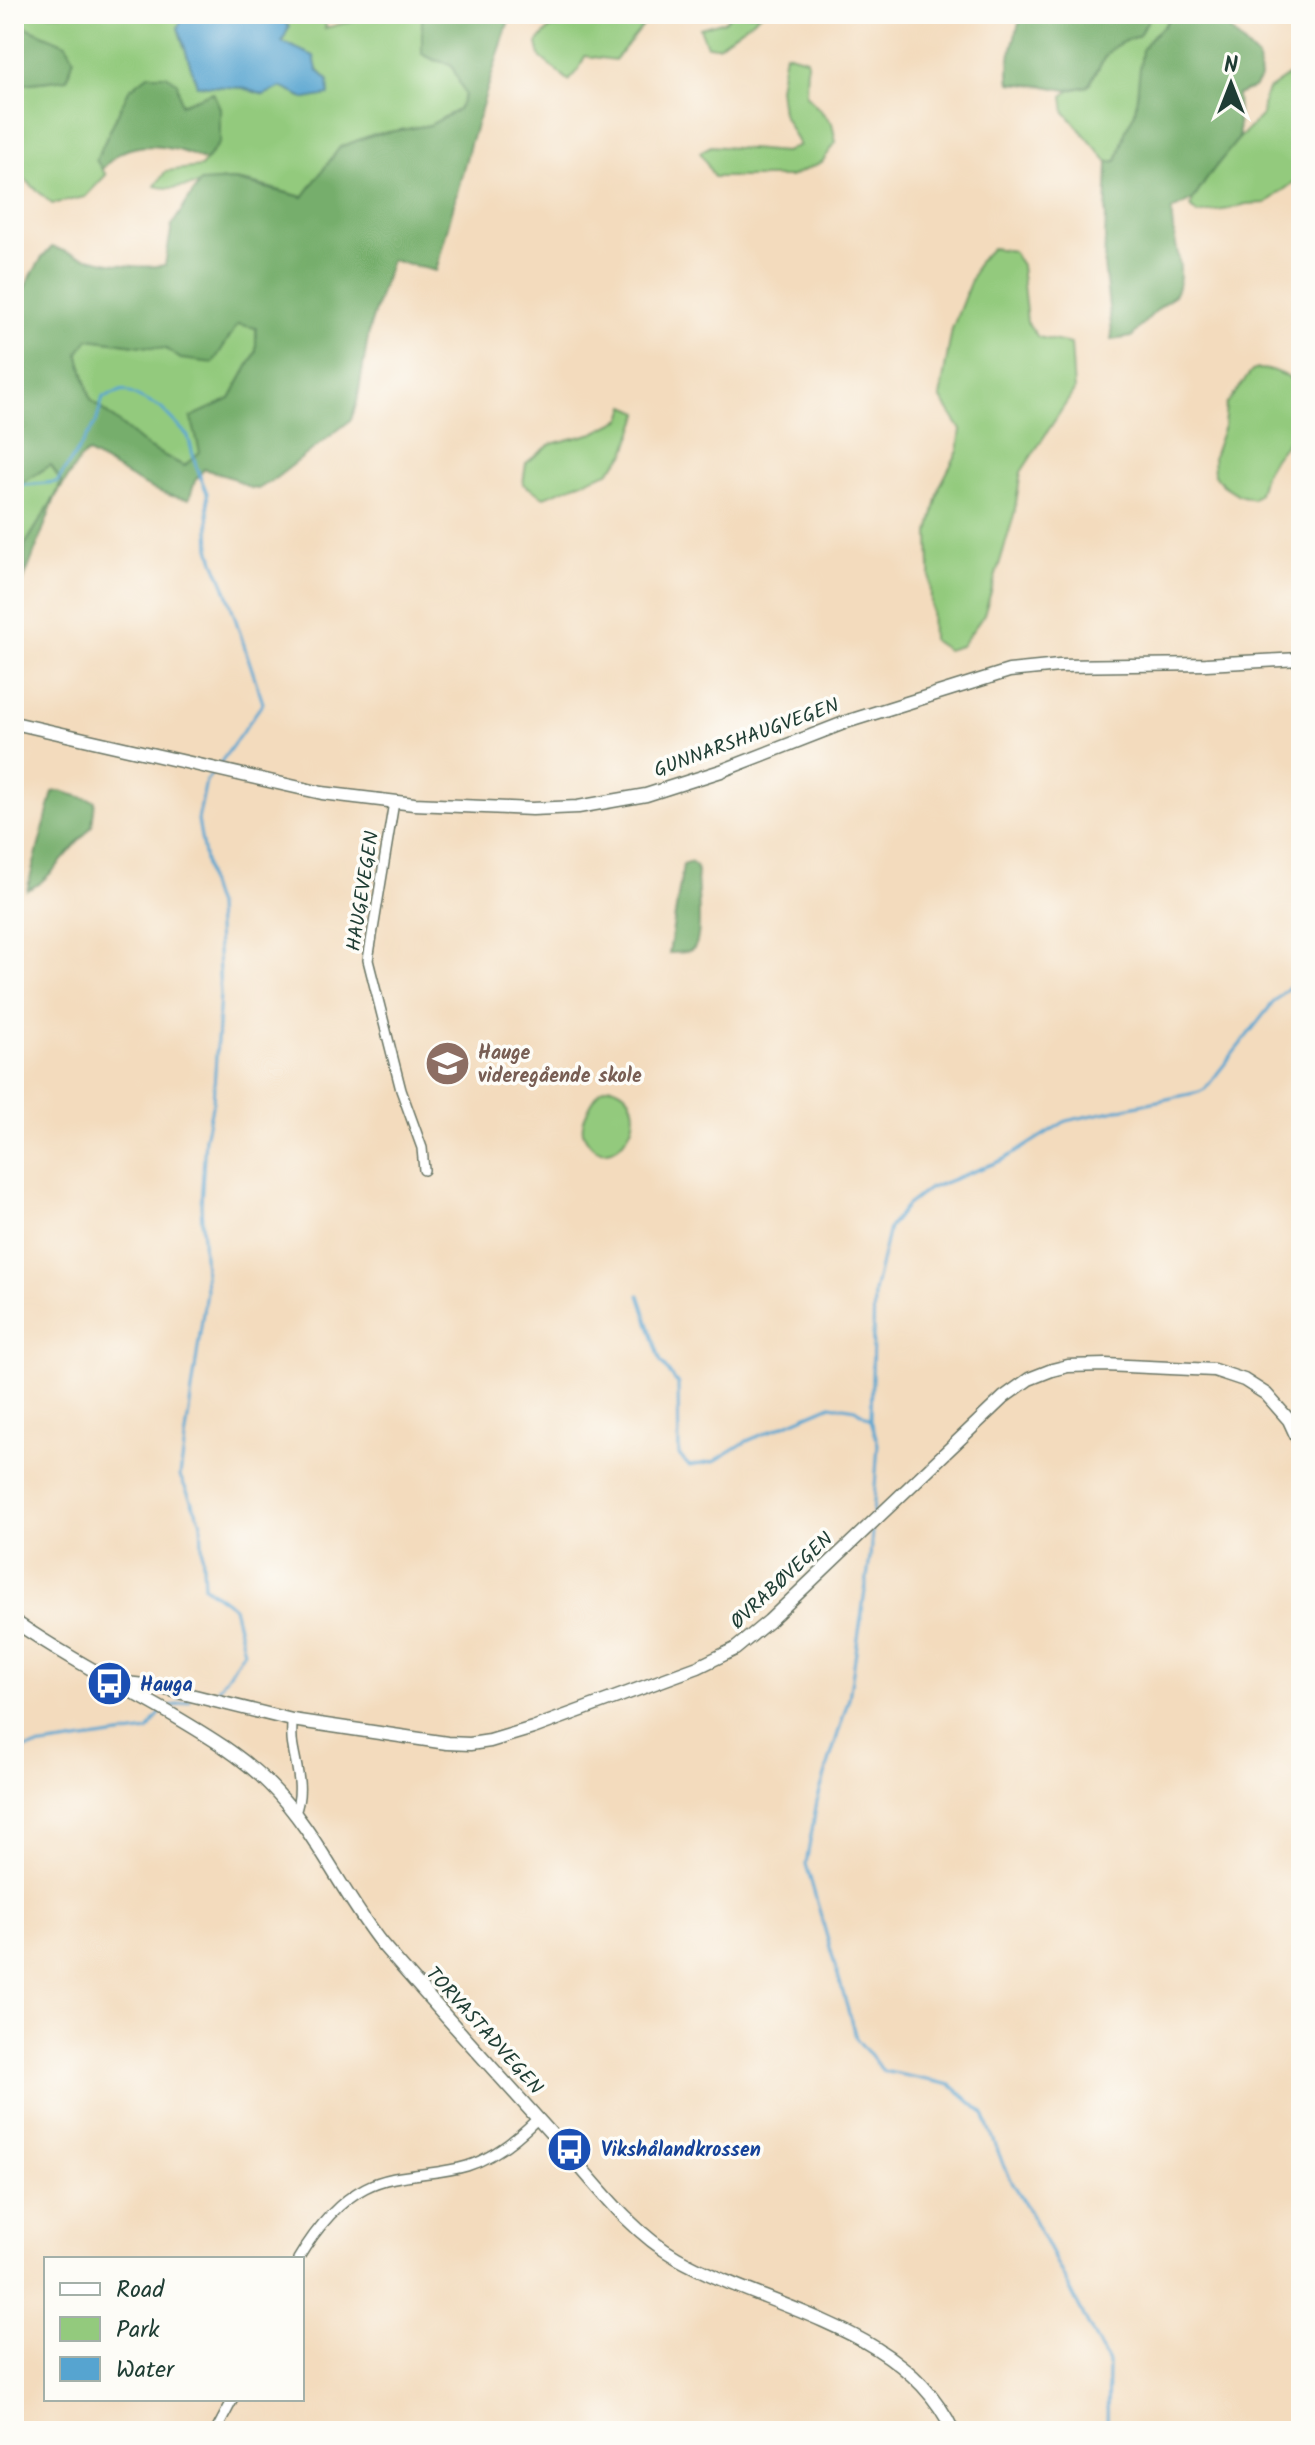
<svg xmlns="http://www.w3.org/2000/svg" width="1315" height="2445" viewBox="0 0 1315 2445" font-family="Kalam,sans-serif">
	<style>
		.green { fill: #93ca7d; stroke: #598458; stroke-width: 2 }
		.forest { fill: #76ae6c; stroke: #4a7650; stroke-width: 2; fill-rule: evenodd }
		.water { fill: #56a4d0; stroke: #3a7082; stroke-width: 2 }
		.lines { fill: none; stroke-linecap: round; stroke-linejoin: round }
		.stream { stroke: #56a4d0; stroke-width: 3 }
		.street-casing { stroke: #697464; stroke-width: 12 }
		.secondary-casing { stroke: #697464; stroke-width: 15 }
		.street { stroke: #fff; stroke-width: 9 }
		.secondary { stroke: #fff; stroke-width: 12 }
		.labels { text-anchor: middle; stroke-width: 7; stroke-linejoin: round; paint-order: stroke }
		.street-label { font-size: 20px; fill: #1f3d34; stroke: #fdfcf7 }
		.education-label { font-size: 20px; font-weight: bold; fill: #785e54; stroke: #fdfcf7; text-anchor: start }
		.transit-label { font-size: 20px; font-weight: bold; fill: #164399; stroke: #fdfcf7; text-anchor: start }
	</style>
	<rect width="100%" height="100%" fill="#fdfcf7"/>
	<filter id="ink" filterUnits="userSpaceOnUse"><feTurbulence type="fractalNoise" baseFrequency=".0125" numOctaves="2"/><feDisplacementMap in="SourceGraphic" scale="16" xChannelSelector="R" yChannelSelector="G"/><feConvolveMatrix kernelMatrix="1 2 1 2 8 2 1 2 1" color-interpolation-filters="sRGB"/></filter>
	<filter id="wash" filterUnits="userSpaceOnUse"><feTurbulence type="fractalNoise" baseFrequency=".006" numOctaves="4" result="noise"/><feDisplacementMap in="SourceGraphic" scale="32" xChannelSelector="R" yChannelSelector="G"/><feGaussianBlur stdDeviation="1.8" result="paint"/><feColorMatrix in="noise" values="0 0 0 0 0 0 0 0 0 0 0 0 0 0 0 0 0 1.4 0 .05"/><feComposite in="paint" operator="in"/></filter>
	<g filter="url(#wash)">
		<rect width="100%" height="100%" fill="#f3dbbd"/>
		<path class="green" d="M14 14H185L178 28 197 85 243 88 264 95 281 87 306 99 328 80 317 69 313 56 281 42 289 27 278 14H328L325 28 367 17 366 14H422V54L434 60 451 63 466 95 458 110 430 125 372 135 340 147 303 197C281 192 251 180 229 180 207 180 175 193 155 186L166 171 201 167 220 142V108L96 160 106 175 85 197 52 204 14 169V85L67 79 24 26 14 19Z
			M590 14H650L648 20 615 60 585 56 578 71 569 81 540 57 537 43 550 28 585 22Z
			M731 14H761L718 46H707L700 28 725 21Z
			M1152 14H1171L1165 25 1150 38 1135 112 1126 130 1117 161 1108 162 1065 112 1063 96 1071 90 1088 86C1106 57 1103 47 1138 36Z
			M785 53 807 59 806 95 832 123 836 142 822 162 790 177H714L700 152 711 146 785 152 799 145 782 113 779 88Z
			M1301 67V177L1266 203 1246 204 1229 209 1197 214 1191 207 1193 200 1223 155 1262 115 1264 98 1268 90Z
			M992 248 1013 251 1021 265 1027 322 1038 337 1071 344 1074 391 1021 472 1014 515 984 615 961 646 947 650 932 640 929 533 940 486 958 451 961 430 940 397 952 329 978 262Z
			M237 324 256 328V352L200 453 184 466 149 448 91 400 78 352 89 339 166 349 181 359Z
			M1258 369 1271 370 1289 377 1301 399V424L1274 458 1264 475 1259 493 1253 499 1239 495 1223 485 1214 474 1213 457 1224 426 1226 405 1252 371Z
			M626 406 640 412 625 454 608 472 544 497 523 484 526 463 551 444 594 433 622 419Z
			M51 465 61 482 56 495 25 545V574L14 587V488Z
			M612 1086C664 1103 610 1186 584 1135 578 1123 593 1099 601 1090 604 1087 608 1087 612 1086Z"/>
		<path class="forest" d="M422 14H511L470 144 436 271 391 260 370 326 357 402 351 420 276 478 258 489 250 488 232 478 204 469 195 481 189 499C152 496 120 469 88 453L80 459 56 496 20 590 14 599V587L25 573V545L56 495 61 482 51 465 14 488V313L28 281 41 259 52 247C82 258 134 271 165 265L172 225 200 182 234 180 303 197 340 147 372 135 430 125 458 110 465 95 451 64 434 60 422 54ZM238 324 256 328V352L230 399 191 417 200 452 184 466 149 448 91 400 78 353 89 339 166 349 181 359 213 363Z
			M1022 14H1152L1138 36C1103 47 1106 57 1088 86L1067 90 1044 86 1010 83C1006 59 1015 37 1022 14Z
			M1171 14H1218L1227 27 1258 58 1260 79 1254 88 1237 95 1239 138 1209 175 1193 200 1172 210C1169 236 1188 266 1176 292 1173 298 1163 304 1158 309 1148 318 1140 327 1132 337L1111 340 1112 333 1104 265 1108 162 1117 161 1126 130 1135 112 1142 50 1150 38 1165 25Z
			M14 19 24 26 66 44 74 58 67 79 14 85Z
			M148 75H166L177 82 181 104 213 92 220 108V142L205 161C183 149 147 140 122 152 115 156 108 163 102 169L96 160 129 90Z
			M60 791 95 801 92 826 53 871 39 884 27 890 53 792Z
			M690 862 696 866 697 872C697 888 703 938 694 948 688 954 676 952 669 953L683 865Z"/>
		<path class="water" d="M185 14H278L289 27 282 42 314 56 317 70 328 80 329 95 306 99 281 87 264 95 243 88 197 85 178 27Z"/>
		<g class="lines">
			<path class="stream" d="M14 486 57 482 96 423 103 397 124 390 161 408 188 436 196 466 207 493 210 548 214 561 225 587 263 703 218 766
				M639 1295 661 1362 678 1384 679 1455 689 1466 713 1462 747 1441 831 1405 856 1409 871 1420
				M873 1515 878 1444 871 1420 874 1292 889 1228 906 1206 928 1189 1003 1160 1066 1121 1199 1092 1205 1089 1272 1004 1301 975
				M872 1531 870 1558 849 1698 817 1801 806 1864 856 2038 883 2071 951 2085 984 2114 1004 2167 1032 2216 1108 2363 1107 2431
				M209 1694 216 1692 244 1651 233 1607 204 1586 201 1522 180 1476 206 1291 201 1205 205 1138 213 1102 220 995 216 906 209 885 198 820 206 781 213 772
				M171 1707 190 1701
				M14 1750 148 1731 161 1712
				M1294 2431 1301 2429"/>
		</g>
	</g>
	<g filter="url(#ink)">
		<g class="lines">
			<defs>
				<path id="street" d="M394 802 368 960 401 1090 422 1148 424 1170
					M292 1720C292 1729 291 1738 293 1747 297 1770 304 1790 295 1813
					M298 2259C314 2232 336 2203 365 2188 396 2172 434 2176 467 2166 495 2157 517 2139 537 2119
					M216 2431 233 2399"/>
				<path id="secondary" d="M14 723 322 793 414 804 532 809 578 807 646 795 721 771 849 721 1009 671 1059 666 1206 664 1301 659
					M14 1621C62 1654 115 1682 166 1711 203 1733 240 1754 270 1785 316 1831 342 1894 382 1944 439 2010 498 2074 556 2139 593 2180 628 2230 677 2258 768 2309 906 2327 953 2431
					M116 1682 154 1686 292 1720 447 1743 470 1744 490 1741 533 1728 698 1667 735 1649 769 1621 1004 1397 1029 1379 1052 1370 1068 1366 1105 1365 1214 1370 1244 1380 1266 1394 1289 1420 1301 1446"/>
			</defs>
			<use href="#street" class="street-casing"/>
			<use href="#secondary" class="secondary-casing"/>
			<use href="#street" class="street"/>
			<use href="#secondary" class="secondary"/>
		</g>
	</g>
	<defs>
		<symbol id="school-disc" viewBox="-11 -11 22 22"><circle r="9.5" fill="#8d6e63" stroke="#fdfcf7"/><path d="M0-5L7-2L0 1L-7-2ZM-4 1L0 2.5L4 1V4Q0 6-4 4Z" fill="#fff"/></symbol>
		<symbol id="bus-disc" viewBox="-11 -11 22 22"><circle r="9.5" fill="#1a4fb4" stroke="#fdfcf7"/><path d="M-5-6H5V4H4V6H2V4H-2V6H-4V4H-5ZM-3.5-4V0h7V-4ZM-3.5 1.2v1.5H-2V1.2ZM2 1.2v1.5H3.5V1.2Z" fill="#fff"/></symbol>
	</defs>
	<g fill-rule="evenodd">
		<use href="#school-disc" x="422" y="1038" width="51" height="51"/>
		<use href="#bus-disc" x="84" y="1658" width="51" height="51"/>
		<use href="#bus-disc" x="544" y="2124" width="51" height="51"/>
	</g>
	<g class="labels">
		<g class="street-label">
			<text transform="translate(746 737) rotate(-20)" y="7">GUNNARSHAUGVEGEN</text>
			<text transform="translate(362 891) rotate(-81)" y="7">HAUGEVEGEN</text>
			<text transform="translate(781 1580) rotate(-43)" y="7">ØVRABØVEGEN</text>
			<text transform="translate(485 2030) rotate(48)" y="7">TORVASTADVEGEN</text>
		</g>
		<g class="education-label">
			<text x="478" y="1059">Hauge<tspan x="478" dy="23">videregående skole</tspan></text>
		</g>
		<g class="transit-label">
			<text x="140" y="1691">Hauga</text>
			<text x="601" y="2156">Vikshålandkrossen</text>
		</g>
	</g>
	<rect width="1315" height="2445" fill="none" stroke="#fdfcf7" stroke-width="48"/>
	<rect x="44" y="2257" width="260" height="144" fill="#fdfcf7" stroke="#a4b0a9" stroke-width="2"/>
	<rect x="60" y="2283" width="40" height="12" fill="#ffffff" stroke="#a4b0a9" stroke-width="2"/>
	<text x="116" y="2297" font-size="24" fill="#1f3d34">Road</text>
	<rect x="60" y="2317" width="40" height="24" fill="#93ca7d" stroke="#a4b0a9" stroke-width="2"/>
	<text x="116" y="2337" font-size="24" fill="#1f3d34">Park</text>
	<rect x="60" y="2357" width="40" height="24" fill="#56a4d0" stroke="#a4b0a9" stroke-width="2"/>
	<text x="116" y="2377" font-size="24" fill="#1f3d34">Water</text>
	<g transform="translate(1231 84)" stroke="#fdfcf7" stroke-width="6" paint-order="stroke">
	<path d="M0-6L14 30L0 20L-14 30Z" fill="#1f3d34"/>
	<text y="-12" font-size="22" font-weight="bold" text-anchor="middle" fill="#1f3d34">N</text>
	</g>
</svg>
